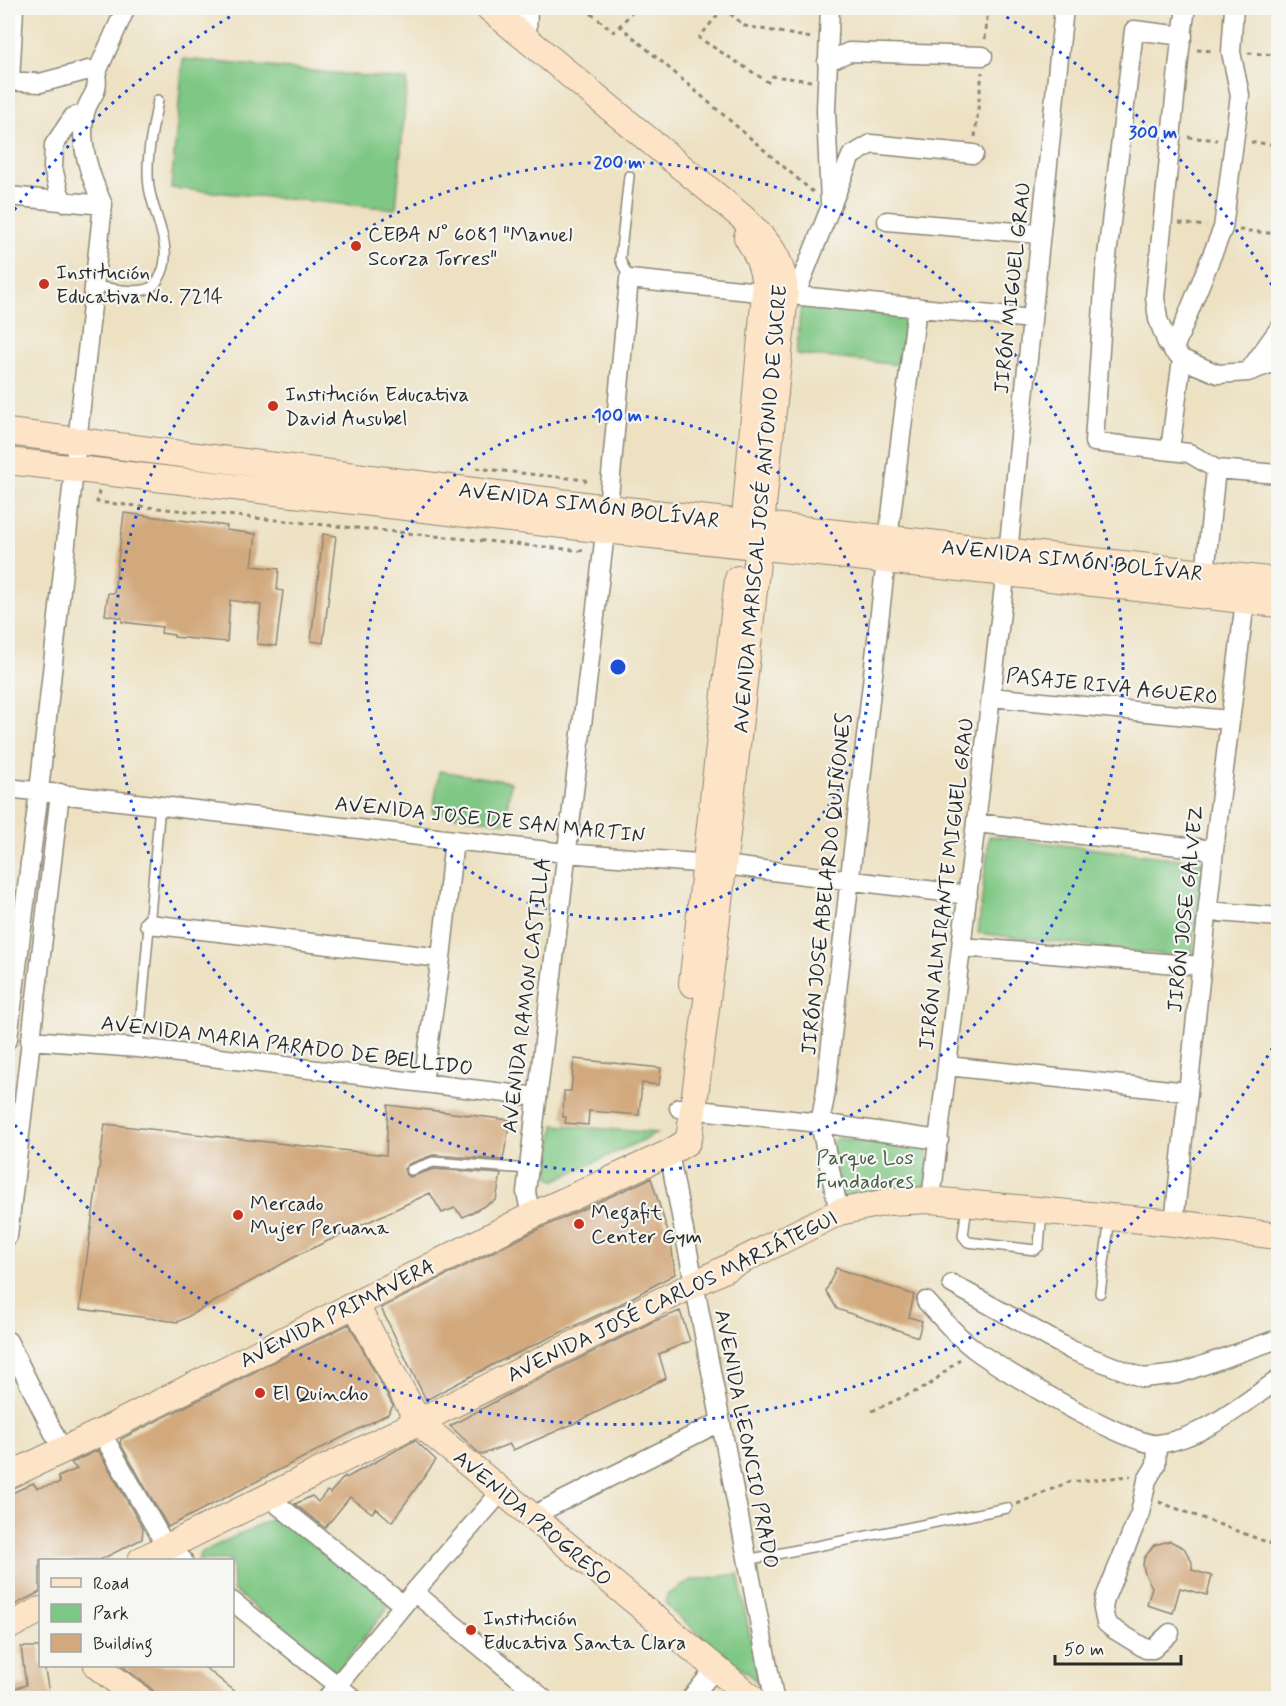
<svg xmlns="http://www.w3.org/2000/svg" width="1286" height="1706" viewBox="0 0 1286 1706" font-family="Mynerve,sans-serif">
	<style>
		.green { fill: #7fc784; stroke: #557958; stroke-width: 1.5 }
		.building { fill: #d2a97d }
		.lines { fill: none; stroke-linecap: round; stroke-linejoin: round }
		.lane-casing { stroke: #8c8676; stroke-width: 12 }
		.street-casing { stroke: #8c8676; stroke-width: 21 }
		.secondary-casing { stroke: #8c8676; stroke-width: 28 }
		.path { stroke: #8c8676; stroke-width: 3; stroke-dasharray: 4.5 4.5; stroke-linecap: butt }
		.lane { stroke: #fff; stroke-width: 9 }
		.street { stroke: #fff; stroke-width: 18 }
		.secondary { stroke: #fee4c6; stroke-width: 26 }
		.ring { fill: none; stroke: #1d4ed8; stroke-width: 3; stroke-dasharray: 3 6 }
		.poi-dot { fill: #c8321e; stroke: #f6f6f2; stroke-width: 2 }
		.labels { text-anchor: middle; stroke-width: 4.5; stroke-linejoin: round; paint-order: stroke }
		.poi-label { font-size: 21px; fill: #2b2b2b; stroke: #f6f6f2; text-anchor: start }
		.street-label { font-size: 21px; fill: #2b2b2b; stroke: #f6f6f2 }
		.park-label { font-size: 21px; fill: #445a46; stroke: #f6f6f2 }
		.centre { fill: #1d4ed8; stroke: #f6f6f2; stroke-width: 3 }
		.ring-label { font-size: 18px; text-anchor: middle; font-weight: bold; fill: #1d4ed8; stroke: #f6f6f2; stroke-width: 4.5; stroke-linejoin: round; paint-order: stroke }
	</style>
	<rect width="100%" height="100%" fill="#f6f6f2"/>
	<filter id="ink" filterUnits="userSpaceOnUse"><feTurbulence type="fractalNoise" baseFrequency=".0167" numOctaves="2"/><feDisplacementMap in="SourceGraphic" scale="12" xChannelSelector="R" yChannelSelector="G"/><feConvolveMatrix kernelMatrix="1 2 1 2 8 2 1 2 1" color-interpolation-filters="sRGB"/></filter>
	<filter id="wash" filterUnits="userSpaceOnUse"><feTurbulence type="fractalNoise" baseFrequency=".008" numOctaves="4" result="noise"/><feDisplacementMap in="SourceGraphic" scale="24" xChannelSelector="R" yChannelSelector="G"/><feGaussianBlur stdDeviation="1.35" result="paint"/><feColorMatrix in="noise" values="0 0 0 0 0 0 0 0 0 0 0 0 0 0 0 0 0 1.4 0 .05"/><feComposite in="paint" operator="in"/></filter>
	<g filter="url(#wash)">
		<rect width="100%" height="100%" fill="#ede1c2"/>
		<path class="green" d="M183 59 407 80 396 209 171 188Z
			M801 304 906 315 901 365 796 354Z
			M439 771 511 782 505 823 433 812Z
			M989 836 1203 862 1192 958 978 933Z
			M554 1125 658 1133 556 1180 551 1179 549 1175Z
			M840 1138 925 1147 929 1158 926 1185 844 1201 831 1147 834 1140Z
			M282 1514 392 1602 336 1673 233 1590 232 1560H198L200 1553Z
			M738 1574 759 1683 673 1612 665 1602 667 1595 692 1580Z"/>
		<g id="blocks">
			<path class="building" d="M124 513 227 526 226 530 256 534 252 566 279 569 277 590 283 591 276 646 257 644 261 605 230 600 227 642 174 637V635L161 633 162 627 122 622V618L105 615 108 593H114Z
				M323 534 336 536 323 643 311 641Z
				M574 1059 661 1068 659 1085 642 1083 639 1115 589 1111 588 1125 565 1123 566 1117H563L564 1091H571Z
				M388 1105 510 1120 503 1160 433 1155 409 1164 404 1169 406 1175 410 1177 434 1169 501 1174 496 1200 463 1217 455 1208 442 1213 430 1193 300 1254 178 1322 80 1309 105 1124 386 1155Z
				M651 1178 671 1242 675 1274 615 1307 494 1364 426 1400 381 1308 537 1230Z
				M836 1268 914 1295 909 1317 922 1321 918 1337 837 1309 826 1291Z
				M680 1311 690 1341 659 1354 666 1378 575 1423 513 1450 509 1444 481 1455 450 1426 517 1390 652 1322Z
				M349 1324 393 1406 388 1414 168 1527 120 1443 121 1439Z
				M415 1440 436 1460 392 1522 376 1508 372 1513 350 1497 325 1528 295 1504 312 1496 318 1502 327 1491 330 1493 345 1476 346 1478Z
				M98 1450 143 1529 142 1539 100 1560H40V1592L8 1608V1495L33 1483 37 1488 60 1483 58 1477 77 1469 71 1463Z
				M1170 1541 1184 1548 1192 1562V1570L1212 1576 1207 1595 1180 1588 1173 1613 1147 1605 1152 1587 1145 1574 1143 1566 1144 1558 1154 1545Z
				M21 1647H40V1665H44L50 1698H8V1690L26 1685Z
				M121 1665H202L243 1698H161L148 1686Z"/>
		</g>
	</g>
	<g filter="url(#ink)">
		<use href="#blocks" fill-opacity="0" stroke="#8c8676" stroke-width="1.5"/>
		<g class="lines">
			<defs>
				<path id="lane" d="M629 279 620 259 629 176
					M94 286C109 288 128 293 144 290 150 289 155 285 158 280 177 252 153 216 149 187 145 158 153 129 158 100
					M138 1048 160 805
					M411 1170 433 1162 529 1169
					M967 1206 963 1236 968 1242 1035 1250 1039 1246 1042 1212
					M1100 1293 1110 1218
					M747 1560 1007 1508"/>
				<path id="street" d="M1186 8 1180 49 1155 297 1158 319 1167 343 1182 359 1218 374 1248 372 1278 361
					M1183 36 1134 30 1105 273 1094 442 1189 453 1216 469 1278 474
					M527 38 528 8
					M827 62 849 52 983 56
					M96 74 124 12
					M8 81 40 83 89 70 96 74C100 94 89 96 85 113 78 144 91 178 103 205L39 791 8 1039
					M10 81 14 8
					M8 196 103 205
					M64 202 59 192 53 168 54 145 73 117 85 113
					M830 203 826 110 830 8
					M887 221 1039 234
					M795 296 851 156 871 144 974 154
					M1173 351 1223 228 1240 95 1231 52 1234 8
					M1248 372 1278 330
					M1170 450 1182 359
					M888 540 917 307
					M1205 574 1216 469
					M991 697 1229 720
					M8 788 565 853 724 865 968 895
					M976 823 1214 850
					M1208 911 1278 917
					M149 924 441 958
					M961 947 1202 966
					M30 1040 138 1048 537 1097
					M947 1066 1188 1092
					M423 1083 441 958 454 840
					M679 1108 820 1123 939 1140
					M669 1153 774 1698
					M931 1200 1008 553 1064 8
					M839 1212 820 1123 825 1097 886 560
					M531 1216 526 1192 608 508 629 279 1031 319
					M1174 1223 1214 850 1245 601
					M8 1236 60 793
					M952 1284 1071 1350 1143 1378 1178 1374 1278 1339
					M926 1301C941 1317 956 1336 974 1349 1000 1369 1132 1448 1159 1444 1205 1437 1241 1405 1278 1380
					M8 1341 62 1450
					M101 1432 167 1548 183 1560
					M1157 1444 1156 1465 1147 1480 1140 1513 1105 1598 1103 1609 1106 1623 1112 1628 1146 1649H1153L1170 1633
					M268 1497 403 1605
					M530 1517 720 1422
					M414 1592 543 1698
					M232 1601 353 1698
					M327 1698 414 1592 501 1492
					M691 1698 715 1669"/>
				<path id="secondary" d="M8 432 608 508 1278 581
					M8 461 605 530 1006 573 1278 604
					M746 507 765 292C765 271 758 255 747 237
					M692 984 738 579
					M355 1304 419 1423 752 1698
					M8 1476 101 1432 531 1216 669 1153 687 1142 690 1133C727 854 756 575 785 295 784 258 768 242 742 217L489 8
					M141 1560 839 1212 887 1202 931 1200 1174 1223 1278 1236
					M8 1627 40 1610
					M97 1666 139 1698"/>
			</defs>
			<use href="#lane" class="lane-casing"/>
			<use href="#street" class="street-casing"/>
			<use href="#secondary" class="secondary-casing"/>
			<path class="path" d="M584 8 614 32 636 8
				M723 8 699 38 768 82 773 76 811 81
				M723 8 745 26 812 38
				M619 25 813 192
				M985 39 988 8
				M1197 50 1215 51
				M1248 53 1278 55
				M975 137 982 72
				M1188 137 1217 140
				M1251 142 1278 145
				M1179 223 1206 226
				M1239 230 1278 234
				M476 468 585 480 588 486
				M99 491 97 502 585 551
				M872 1411 928 1386 960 1359
				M1159 1502 1272 1544
				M1017 1504 1069 1482 1131 1476"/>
			<use href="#lane" class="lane"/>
			<use href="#street" class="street"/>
			<use href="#secondary" class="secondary"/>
		</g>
	</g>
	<g class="ring">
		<circle cx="618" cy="667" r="252"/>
		<circle cx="618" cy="667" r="505"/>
		<path d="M1277 1040A757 757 0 0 1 9 1117M9 217A757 757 0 0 1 245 8M991 8A757 757 0 0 1 1277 294"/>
	</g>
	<g class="poi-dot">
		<circle cx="356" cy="246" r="6"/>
		<circle cx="44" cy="284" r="6"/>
		<circle cx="273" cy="406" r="6"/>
		<circle cx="238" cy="1215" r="6"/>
		<circle cx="579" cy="1224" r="6"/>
		<circle cx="260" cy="1393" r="6"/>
		<circle cx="471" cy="1630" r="6"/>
	</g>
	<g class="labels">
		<g class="poi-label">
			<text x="368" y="241">CEBA N° 6081 "Manuel<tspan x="368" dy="24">Scorza Torres"</tspan></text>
			<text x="56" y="279">Institución<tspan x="56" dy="24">Educativa No. 7214</tspan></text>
			<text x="285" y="401">Institución Educativa<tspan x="285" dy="24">David Ausubel</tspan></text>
			<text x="250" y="1210">Mercado<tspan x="250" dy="24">Mujer Peruana</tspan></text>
			<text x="591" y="1219">Megafit<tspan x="591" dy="24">Center Gym</tspan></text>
			<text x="272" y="1400">El Quincho</text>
			<text x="483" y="1625">Institución<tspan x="483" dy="24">Educativa Santa Clara</tspan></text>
		</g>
		<g class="street-label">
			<text transform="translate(1012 288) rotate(-84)" y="7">JIRÓN MIGUEL GRAU</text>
			<text transform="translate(589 505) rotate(7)" y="7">AVENIDA SIMÓN BOLÍVAR</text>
			<text transform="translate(760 509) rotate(-85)" y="7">AVENIDA MARISCAL JOSÉ ANTONIO DE SUCRE</text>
			<text transform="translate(1072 560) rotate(6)" y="7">AVENIDA SIMÓN BOLÍVAR</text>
			<text transform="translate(1112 686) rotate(6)" y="7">PASAJE RIVA AGUERO</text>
			<text transform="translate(490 819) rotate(6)" y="7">AVENIDA JOSE DE SAN MARTIN</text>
			<text transform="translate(826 884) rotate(-84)" y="7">JIRÓN JOSE ABELARDO QUIÑONES</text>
			<text transform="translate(946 884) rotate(-83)" y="7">JIRÓN ALMIRANTE MIGUEL GRAU</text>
			<text transform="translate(1185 909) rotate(-84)" y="7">JIRÓN JOSE GALVEZ</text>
			<text transform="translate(526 995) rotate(-83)" y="7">AVENIDA RAMON CASTILLA</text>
			<text transform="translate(287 1045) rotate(7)" y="7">AVENIDA MARIA PARADO DE BELLIDO</text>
			<text transform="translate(672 1296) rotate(-26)" y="7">AVENIDA JOSÉ CARLOS MARIÁTEGUI</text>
			<text transform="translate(337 1313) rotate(-27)" y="7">AVENIDA PRIMAVERA</text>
			<text transform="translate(747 1439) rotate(79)" y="7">AVENIDA LEONCIO PRADO</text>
			<text transform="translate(533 1518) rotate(40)" y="7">AVENIDA PROGRESO</text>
		</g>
		<g class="park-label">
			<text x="865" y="1164">Parque Los<tspan x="865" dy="24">Fundadores</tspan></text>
		</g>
	</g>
	<circle cx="618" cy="667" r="9" class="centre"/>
	<g class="ring-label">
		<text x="1153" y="138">300 m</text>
		<text x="618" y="168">200 m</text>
		<text x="618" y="421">100 m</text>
	</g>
	<rect width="1286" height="1706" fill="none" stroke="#f6f6f2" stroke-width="30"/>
	<rect x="39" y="1559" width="195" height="108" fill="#f6f6f2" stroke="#a5a5a2" stroke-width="1.5"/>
	<rect x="51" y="1578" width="30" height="9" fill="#fee4c6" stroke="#a5a5a2" stroke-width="1.5"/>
	<text x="93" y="1589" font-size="18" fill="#2b2b2b">Road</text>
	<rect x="51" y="1604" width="30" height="18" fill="#7fc784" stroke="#a5a5a2" stroke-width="1.5"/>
	<text x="93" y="1619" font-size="18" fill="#2b2b2b">Park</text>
	<rect x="51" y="1634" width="30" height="18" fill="#d2a97d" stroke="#a5a5a2" stroke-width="1.5"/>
	<text x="93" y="1649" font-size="18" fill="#2b2b2b">Building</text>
	<path d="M1055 1655v9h126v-9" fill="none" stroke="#2b2b2b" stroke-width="3"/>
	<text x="1064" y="1655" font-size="18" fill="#2b2b2b" stroke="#f6f6f2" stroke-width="4.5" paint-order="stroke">50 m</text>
</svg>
